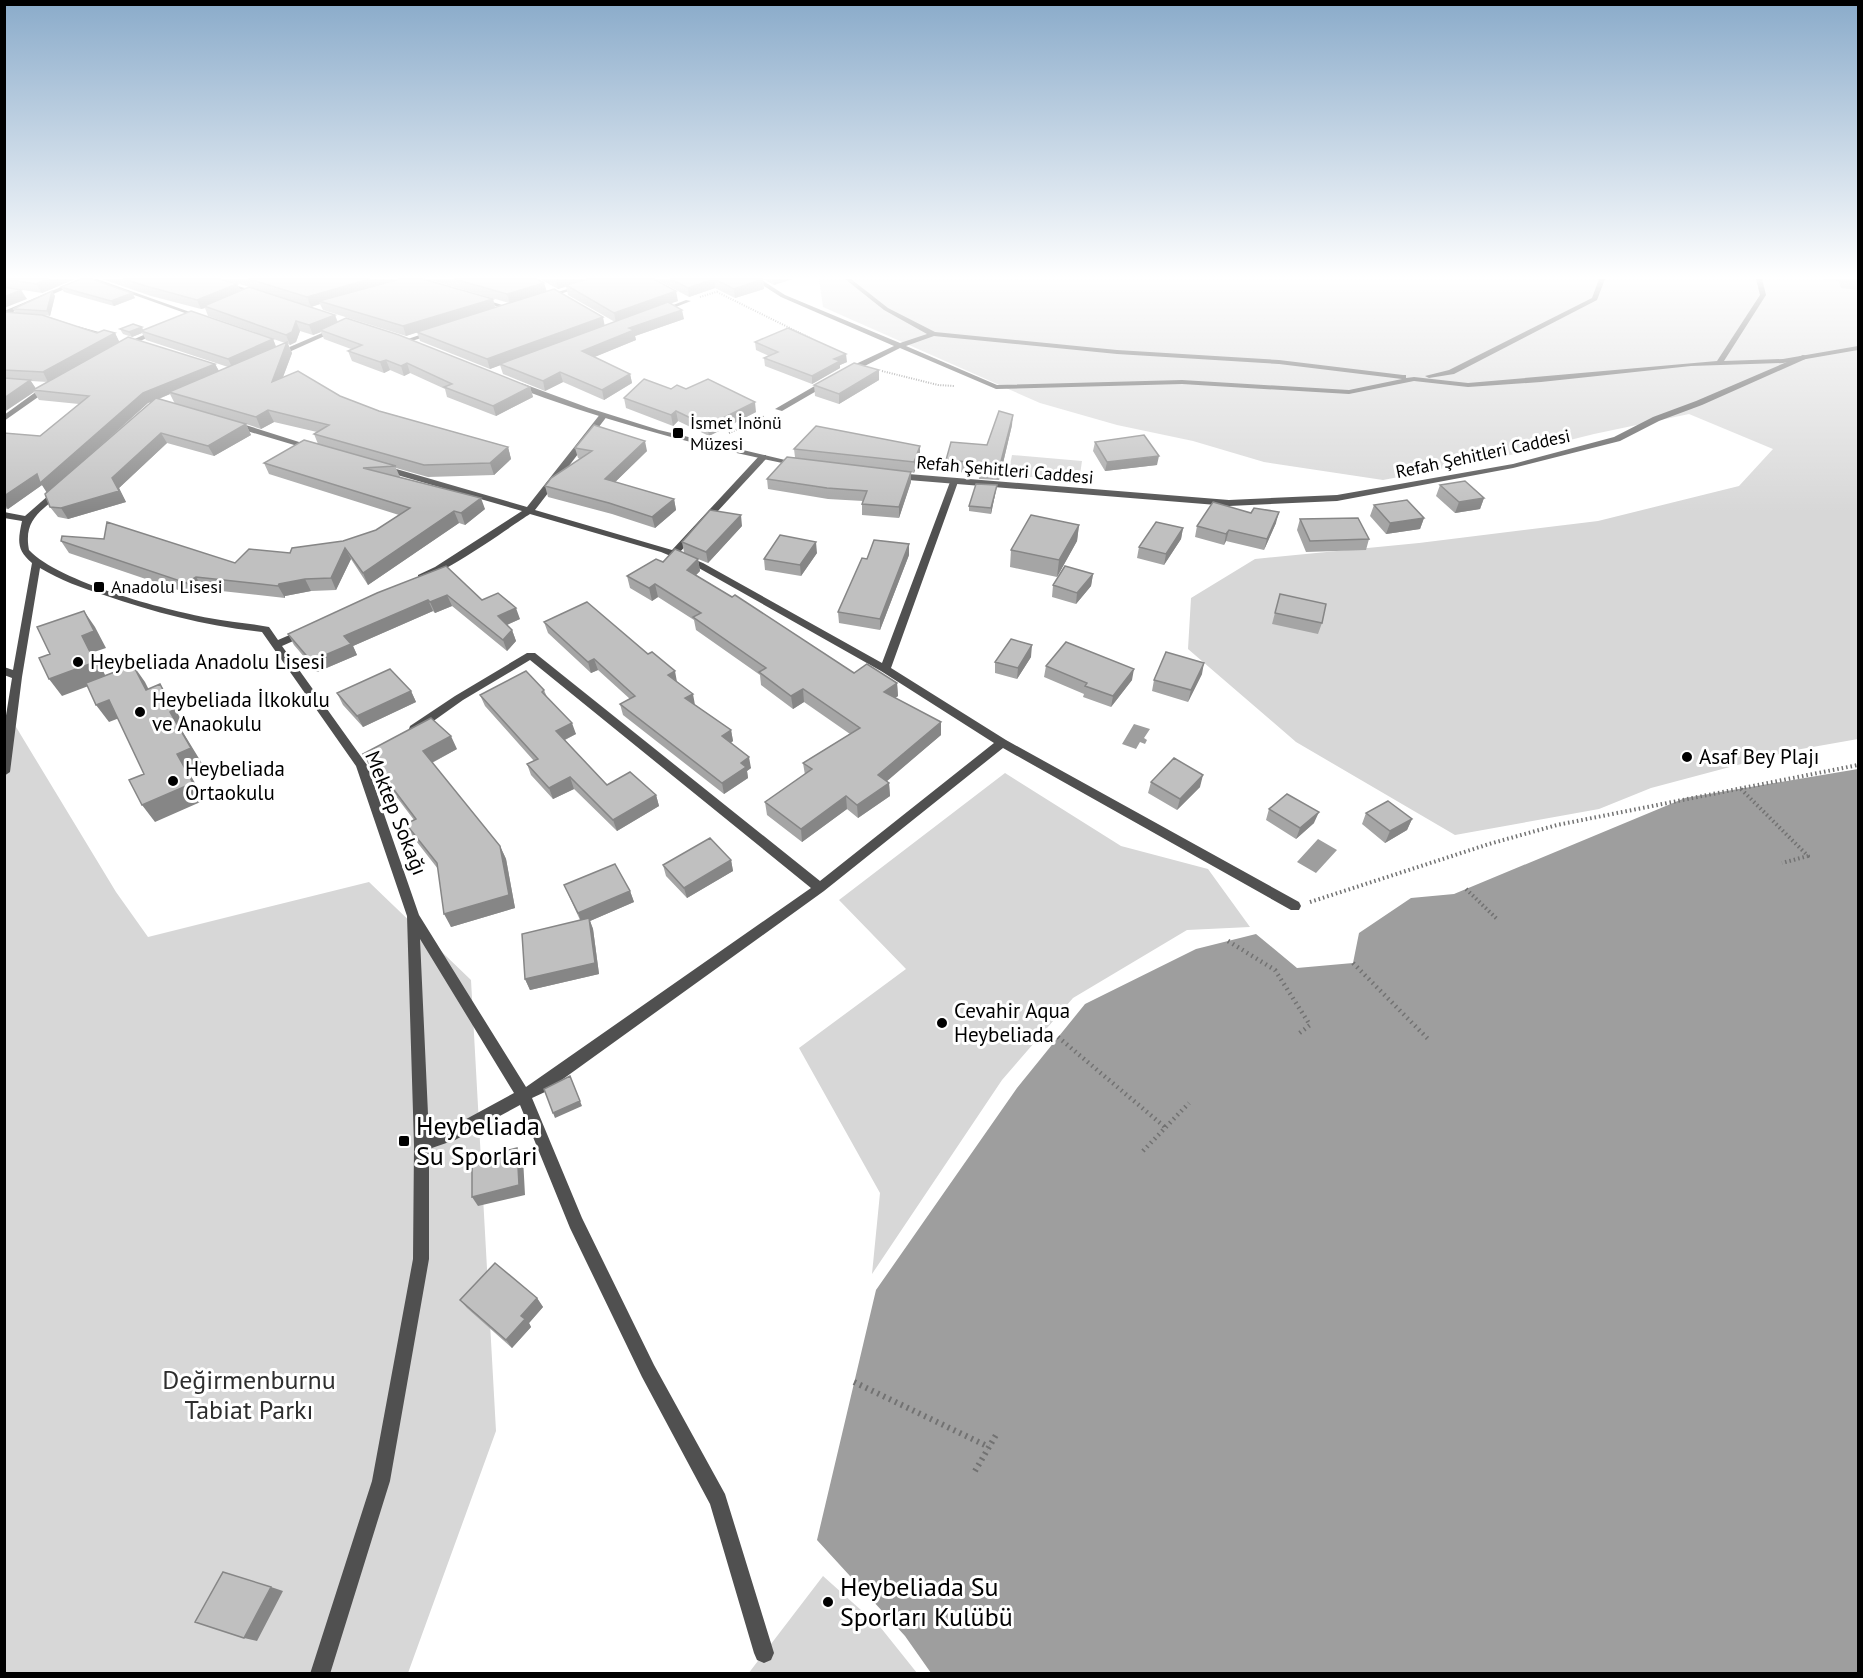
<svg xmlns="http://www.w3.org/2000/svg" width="1863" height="1678" viewBox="0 0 1863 1678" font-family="'PT Sans',sans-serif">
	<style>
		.green { fill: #d7d7d7 }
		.water { fill: #9e9e9e }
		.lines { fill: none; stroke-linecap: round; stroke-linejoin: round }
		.path-far3 { stroke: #727272; stroke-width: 2; stroke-dasharray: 1 1.5; stroke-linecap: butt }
		.path-far2 { stroke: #727272; stroke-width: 4; stroke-dasharray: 1.5 3; stroke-linecap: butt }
		.path-far1 { stroke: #727272; stroke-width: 4.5; stroke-dasharray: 1.5 4; stroke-linecap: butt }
		.path { stroke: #727272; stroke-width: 6; stroke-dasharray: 2 4.5; stroke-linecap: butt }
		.minor { fill: #505050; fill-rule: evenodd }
		.tertiary { fill: #505050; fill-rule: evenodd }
		.wall { fill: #a5a5a5; fill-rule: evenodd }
		.shaded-wall { fill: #868686 }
		.building { fill: #c0c0c0; stroke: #868686; stroke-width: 1.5 }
		.poi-dot { fill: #000; stroke: #fff; stroke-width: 2 }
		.labels { text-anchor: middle; stroke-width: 6; stroke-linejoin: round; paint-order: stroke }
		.far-poi-label { font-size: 18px; fill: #000; stroke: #fff; text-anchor: start }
		.far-street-label { font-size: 18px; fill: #000; stroke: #fff }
		.poi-label { font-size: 21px; fill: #000; stroke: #fff; text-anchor: start }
		.street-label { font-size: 21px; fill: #000; stroke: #fff }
		.near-poi-label { font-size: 26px; fill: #000; stroke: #fff; text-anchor: start }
		.near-park-label { font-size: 26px; fill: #2e2e2e; stroke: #fff }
	</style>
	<rect width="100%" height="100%" fill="#fff"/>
	<path class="green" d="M819 279H1858V739L1790 751 1651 788 1599 809 1455 835 1296 742 1188 649 1191 598 1255 559 1419 543 1598 521 1739 486 1773 449 1689 414 1594 434 1494 459 1383 480 1264 462 1193 441 1117 425 1040 403 823 307Z
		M1012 455 1082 461 1079 481 1008 475Z
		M4 718 13 722 116 892 148 937 369 882 471 980 496 1431 408 1673H5Z
		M1005 773 1121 846 1208 869 1250 927 1187 930 1073 998 1002 1080 872 1274 880 1193 799 1048 906 969 839 900Z
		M823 1576 881 1628 917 1673 748 1674Z"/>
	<path class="water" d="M1134 724 1150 729 1144 738 1147 740 1145 744 1140 742 1136 749 1122 744Z
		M1858 769V1673H931L905 1636 817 1540 876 1290 1017 1088 1085 1004 1196 949 1256 934 1297 968 1353 963 1359 933 1411 898 1454 894 1685 798Z
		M1318 839 1337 850 1316 873 1297 862Z"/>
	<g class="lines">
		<path class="path-far3" d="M717 292 812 339
			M700 297 719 291
			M882 371 938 385 954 386
			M729 433 765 416"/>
		<path class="path-far2" d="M1741 789 1808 856 1782 863
			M1466 889 1497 919
			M1310 902 1489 844 1557 825 1858 765"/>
		<path class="path-far1" d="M1228 941 1275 970 1310 1025 1297 1035
			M1353 963 1430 1041
			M1058 1037 1166 1128
			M1143 1151 1189 1103"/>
		<path class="path" d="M854 1382 989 1447
			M975 1471 996 1435"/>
		<path class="minor" d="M89 279H97L204 317 199 318Z
			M599 279H607L547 298 542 297Z
			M753 279H760L785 295 900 343 927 334 884 310 845 279H851L888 308 935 332 1117 350 1279 360 1403 375H1406V378L1414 377 1468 383 1717 361 1760 295 1756 279H1762L1766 295 1724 361 1783 359 1858 346V350L1783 363 1691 366 1541 382 1468 387 1414 381 1349 394 1182 384 996 389 900 348 849 374H843V370L894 346 781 297ZM934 336 1117 354 1279 364 1402 379 1349 390 1182 380 997 385 906 346Z
			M1599 279H1605L1597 300 1454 374 1429 378 1425 376 1449 370 1592 298Z
			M73 282 78 283 4 316V311Z
			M476 298H480L512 308 509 310 476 300Z
			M686 300 691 301 663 312 658 311Z
			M73 326H77L117 337 111 338 73 328Z
			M336 327 339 329 338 330 278 357 271 355Z
			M159 328 162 330 161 331 126 348 119 346Z
			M434 330 437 332 436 333 406 343 402 341Z
			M825 380 832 382 782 411 775 409Z
			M44 386 51 388 4 421V415Z
			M601 413 608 415 535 510 672 550 760 455H766V459L679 553 703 563 882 663 950 482 957 480 958 482 891 668 1006 740 1299 902 1301 906 1299 910H1291L1003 748 824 891 545 1092 532 1098 582 1218 654 1365 725 1494 774 1653 771 1660 764 1663 757 1660 754 1653 710 1504 642 1377 570 1228 520 1105 455 1140 429 1149V1259L390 1481 330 1674H310L372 1481 413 1259 414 1145 407 916 356 766 262 632C208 626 155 613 104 595 82 588 60 580 40 568L22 677 10 772 4 776V728L12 678 4 675V667L13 670 32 563C16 550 18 540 22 521L4 518V512L25 516 57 488H63V492C42 511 23 518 29 550 59 582 165 610 209 618 229 622 249 623 269 627L278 640 301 630H309V634L282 646 367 765 419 915 526 1087 811 888 530 660 463 700 418 732H410L409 729 410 726 455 696 527 653H535L820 881 994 743 881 671 697 567 661 552 530 514C511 526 435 581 418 579V575L435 567 522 511 380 470V466H386L527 507ZM420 939 514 1093 446 1130 429 1136Z
			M230 422H236L318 448 311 450 230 426Z"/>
		<path class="tertiary" d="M205 279H214L262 293 259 295Z
			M1803 355 1810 357 1702 405 1659 421 1620 441 1513 468 1337 501 1229 506 896 479 892 476 896 473 1229 500 1337 495 1513 464 1614 437 1653 417 1696 401Z
			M515 383H521L589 408 659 430 802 464 798 466C701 447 607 422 515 387Z"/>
	</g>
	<path class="wall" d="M4 279H75L42 293 4 287Z
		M102 279H423L493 299 495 307 509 303 427 279H537L546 292 604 326 615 322 568 295 566 286 558 289 540 279H654L678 301 670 303 684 319 635 336 636 340 594 357 630 374 632 383 604 400 563 382 545 391 503 374 500 365 490 369 420 341 417 332 406 336 323 310 320 304 311 307 257 289 222 279 237 284 241 291 335 315 338 322 530 387 533 397 496 416 447 397 445 389 410 373 404 376 390 370 384 373 352 361 348 351 351 349 324 339 321 332 313 335 300 331 296 342 290 345 288 344 292 353 283 377 340 396 379 411 508 447 511 459 494 475 428 477 396 468 400 477 485 509 465 525 459 523 368 585 351 559 336 590 311 591 285 596V598L203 589 193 595 69 553 61 541 235 563 290 553 343 541 376 530 399 515 269 474 264 463 318 444 314 434 317 432 274 422 261 429 246 424 251 435 214 456 167 443 119 488 126 502 68 519 58 517 50 507 47 492 42 485 8 509 4 508V433L40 436 79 404 39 400 34 392 4 412V312L16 313 13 309 52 291 55 296 50 316 44 315 97 333H115L119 342 215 364 219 371 228 367 146 340 142 333 132 337 123 334 120 329 143 330 273 339 276 347 285 343 208 316 205 308 201 309 151 296ZM31 381 48 382 36 389ZM170 394 175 404 159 399ZM151 402 112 436 148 403Z
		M656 279H763L764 289 735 298 715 288 689 297Z
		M763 279H792L774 285Z
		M1823 279H1858V290L1841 288 1839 281Z
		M61 287 132 293 135 298 114 306 64 292Z
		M755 342 847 362 840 365V368L812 384 765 366 764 358 769 356 756 350Z
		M879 380 839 404 815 396 814 385Z
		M671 389 756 412 709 436 678 421 673 426 626 408 624 398Z
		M1012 425 999 480 979 479 980 474 946 471V460L987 445Z
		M1095 442 1157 465 1105 471 1093 451Z
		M575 448 647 451 615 482 674 499 676 510 655 528 612 514 548 497 545 486 580 459 578 458Z
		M794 449 920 456 914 473 911 472V482L899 518 862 515V504L863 501 828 499 768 489 767 479 795 457Z
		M997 485 996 490 991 514 969 511V506Z
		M1440 485 1484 498 1480 509 1455 513 1436 496Z
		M1374 505 1424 518 1420 529 1386 534 1370 516Z
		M1251 513 1276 523 1264 550 1226 541 1224 545 1195 537 1197 526Z
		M1300 519 1369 539 1366 550 1306 552 1297 530Z
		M1079 525 1077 541 1057 577 1010 567 1011 550Z
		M742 526 708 563 698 559 700 571 696 575 854 673 897 683 898 696 895 698 941 735 886 781 889 783 890 796 858 818 847 809 802 842 767 815 765 802 805 775 803 763 850 734 804 702 793 709 761 685 760 675 696 630 694 620 658 597 652 601 630 588 627 576 663 562 684 552 682 542Z
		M1183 528 1181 539 1164 565 1137 558 1139 547Z
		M817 553 801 576 765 570 764 559Z
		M909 555 880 630 839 623 838 612 867 559Z
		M446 566 482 600 520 619 507 625 512 630 516 641 507 651 452 606 435 613 433 611 353 646 357 655 317 672 294 645 288 634Z
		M1093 574 1091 586 1076 604 1052 597 1053 585Z
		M1280 594 1322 623 1318 634 1272 624Z
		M544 622 677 682 695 705 731 730 733 741 731 743 751 768 747 771 748 778 724 794 623 715 620 704 630 699 598 670 591 673 548 633Z
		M1031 657 1017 679 995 673V662Z
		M1046 666 1132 680 1111 707 1083 697 1084 694 1044 677Z
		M1202 674 1188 702 1152 691 1154 680Z
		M544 690 547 697 576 734 565 740 607 785 656 795 659 806 617 831 574 789 553 799 531 775 527 764 534 761 485 706 480 695Z
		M411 691 416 702 363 727 343 705 337 693Z
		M457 749 432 763 500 846 506 859 515 908 451 927 438 869 413 837 406 824 414 820 389 787 370 767 363 754Z
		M1151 782 1200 787 1177 810 1148 793Z
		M1269 809 1314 823 1296 839 1266 820Z
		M1366 813 1412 819 1407 830 1385 843 1362 824Z
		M731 860 733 871 687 898 666 876 663 865Z
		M564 885 630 891 634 902 590 921 593 929 599 974 530 990 525 979 580 920Z
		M537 1298 543 1307 529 1323 531 1327 512 1348 467 1308 460 1300Z"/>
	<path class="shaded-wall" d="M49 279H75L42 293 36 284Z
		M370 279H404L319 301 320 304 311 307 307 297Z
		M556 279H593L558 289Z
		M714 279 715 288 689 297 688 288Z
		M763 279 764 289 735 298 734 289Z
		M773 279H792L774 285Z
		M544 283 547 292 510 304 507 294Z
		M237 284 242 293 204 306 205 308 201 309 197 300Z
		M21 290 27 299 4 308V297Z
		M52 291 55 296 50 316 47 311Z
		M676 291 678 301 616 323 614 313Z
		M132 293 135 298 114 306 111 301Z
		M493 299 495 308 406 336 403 326Z
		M682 310 684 319 635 336 636 340 585 361 582 351 629 328Z
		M335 315 338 325 320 330 321 332 313 335 309 325Z
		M603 317 605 327 490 369 487 359Z
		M296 321 300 331 296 342 290 345 286 335Z
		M142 327 144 332 141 331 142 333 132 337 129 332Z
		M115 333 120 343 48 382 43 372Z
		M273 339 277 349 233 369 228 359Z
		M287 342 292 353 277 393 272 382Z
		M846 354 847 362 840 365V368L812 384V376L834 359Z
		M386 360 390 370 384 373 380 362Z
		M407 363 410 373 404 376 401 366Z
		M215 364 220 373 169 392 170 394 148 403 47 493 42 485 8 509 4 503V496L143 393Z
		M879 370V380L839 404V394Z
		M560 372 563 382 545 391 543 381Z
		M630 374 632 383 604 400 602 390Z
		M30 380 37 390H33L34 392 4 412V398Z
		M530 387 533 397 496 416 493 406Z
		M755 402 756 412 709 436 707 426Z
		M268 410 274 422 261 429 256 417Z
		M676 411 678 421 673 426 671 415Z
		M1013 415 1012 425 999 480V469Z
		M246 424 251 435 214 456 208 446Z
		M161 433 167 443 119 488 126 502 68 519 61 508 112 478Z
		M645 441 647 451 607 490 605 479Z
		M920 446V456L914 473V462Z
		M508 447 511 459 494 475 490 463Z
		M1159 456 1157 465 1105 471 1107 462Z
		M911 472V482L899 518V507Z
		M997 485 996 490 991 514V508Z
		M481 498 485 509 465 525 461 513Z
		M1484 498 1480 509 1455 513 1459 502Z
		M674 499 676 510 655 528 652 517Z
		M454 511 459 523 368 585 363 573Z
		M1279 512 1276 523 1264 550 1267 539Z
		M741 515 742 526 708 563 706 552Z
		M1424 518 1420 529 1386 534 1390 523Z
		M1079 525 1077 541 1057 577 1059 560Z
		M1183 528 1181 539 1164 565 1166 554Z
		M1229 530 1226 541 1224 545 1226 534Z
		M816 542 817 553 801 576 800 565Z
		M909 544V555L880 630V619Z
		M345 548 351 559 336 590 331 578Z
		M698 559 700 571 689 582 687 570Z
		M1093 574 1091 586 1076 604 1077 593Z
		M196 577 203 589 193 595 186 583Z
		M305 579 311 591 285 596V598L278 586 279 584Z
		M655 584 658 597 652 601 649 588Z
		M447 595 452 606 435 613 430 602Z
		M428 600 433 611 353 646 357 655 317 672 311 661 344 636Z
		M516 608 520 619 502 627 498 616Z
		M84 611 95 627 106 648 94 652 107 679 62 696 49 679 82 636Z
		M512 630 516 641 507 651 503 640Z
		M1032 645 1031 657 1017 679 1018 668Z
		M594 659 598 670 591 673 588 662Z
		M1204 663 1202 674 1188 702 1191 690Z
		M133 665 145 682 157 706 146 690Z
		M1134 669 1132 680 1111 707 1113 696Z
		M675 671 677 682 668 675Z
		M897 683 898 696 885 705 884 692Z
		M160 684 171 701 185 727 181 729 203 765 188 771 205 800 155 822 142 805 177 754 170 712Z
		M803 689 804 702 793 709 791 696Z
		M411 691 416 702 363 727 357 716Z
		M693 694 695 705 685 698Z
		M109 700 122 717 109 722 96 705Z
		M941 722V735L879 788 878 775Z
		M572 723 576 734 560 742 556 731Z
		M731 730 733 741 724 747 722 736Z
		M451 736 457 749 429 764 423 751Z
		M749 757 751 768 747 771 748 778 724 794 722 783 741 763Z
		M1203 775 1200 787 1177 810 1180 799Z
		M570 777 574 789 553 799 549 788Z
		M889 783 890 796 858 818 857 805Z
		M656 795 659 806 617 831 613 820Z
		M846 796 847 809 802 842 801 829Z
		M1319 812 1314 823 1296 839 1300 828Z
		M1412 819 1407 830 1385 843 1390 831Z
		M500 846 506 859 515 908 451 927 444 914Z
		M731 860 733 871 687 898 684 888Z
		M630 891 634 902 590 921 593 929 599 974 530 990 525 979 582 924 578 913Z
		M572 1081 582 1106 555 1118 553 1113Z
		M517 1148 523 1158 525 1195 478 1206 472 1197Z
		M537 1298 543 1307 529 1323 531 1327 512 1348 506 1340 521 1316Z
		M271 1587 283 1591 257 1641 244 1638Z"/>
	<path class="building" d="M4 279H49L36 284Z
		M80 279H92L132 293 111 301 61 287Z
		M123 279H220L237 284 197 300 146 286Z
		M249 279H370L307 297Z
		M400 279H423L493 299 403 326 319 301Z
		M454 279H537L544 283 507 294Z
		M588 279H654L676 291 614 313 566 285Z
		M670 279H763L734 289 714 279 688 288Z
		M4 287 21 290 4 297Z
		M249 287 335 315 309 325 296 321 292 332 286 335 204 306Z
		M554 289 603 317 487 359 417 332Z
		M52 291 47 311 13 309Z
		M668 302 682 310 629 328 634 330 582 351 630 374 602 390 560 372 543 381 500 364Z
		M191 311 273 339 228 359 141 331Z
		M4 312 42 315 97 333 104 330 115 333 43 372 4 370Z
		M346 318 399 335 530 387 493 406 444 387 452 384 407 363 401 366 386 360 380 362 348 351 362 345 320 330Z
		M133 324 142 327 129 332 120 329Z
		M788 328 846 354 834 359 840 361 812 376 764 358 778 352 755 342Z
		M128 337 215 364 143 393 40 483 37 474 4 496V433L40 436 89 396 33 390Z
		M287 342 272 382 298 371 340 396 379 411 508 447 490 463 424 465 314 434 329 425 268 410 256 417 169 392Z
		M854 363 879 370 839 394 814 385Z
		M4 378 30 380 4 398Z
		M644 379 671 389 677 385 686 389 708 379 755 402 707 426 676 411 671 415 624 398Z
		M156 398 246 424 208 446 161 433 112 478 119 491 61 508 50 507 45 494Z
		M999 411 1013 415 999 469 980 468 981 463 946 460 951 442 987 445Z
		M594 425 645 441 605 479 674 499 652 517 609 503 545 486 551 478 592 451 575 448Z
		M816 426 920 446 914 462 794 449Z
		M1144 435 1159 456 1107 462 1095 442Z
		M304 440 396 466 363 468 481 498 461 513 454 511 363 573 345 548 331 578 305 579 279 584 278 586 196 577 186 583 61 541 62 536 104 539 107 522 235 563 249 549 290 553 292 548 343 541 376 530 410 508 264 463Z
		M787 457 911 472 899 507 862 504 867 491 827 488 767 479Z
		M1465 481 1484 498 1459 502 1440 485Z
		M976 484 997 485 991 508 969 506Z
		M1407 500 1424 518 1390 523 1374 505Z
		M1213 502 1251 513 1254 508 1279 512 1267 539 1229 530 1226 534 1197 526Z
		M710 510 741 515 706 552 682 542Z
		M1031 515 1079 525 1059 560 1011 550Z
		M1358 518 1369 539 1310 541 1300 519Z
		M1156 522 1183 528 1166 554 1139 547Z
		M780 535 816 542 800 565 764 559Z
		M874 540 909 544 880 619 838 612 862 558 867 559Z
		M675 549 698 559 687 570 732 597 735 595 854 673 867 664 897 683 884 692 941 722 878 775 889 783 857 805 846 796 801 829 765 802 812 769 803 763 860 728 803 689 791 696 759 672 766 668 693 617 701 613 655 584 649 588 627 576 656 559 663 562Z
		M446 566 482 600 498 593 516 608 498 616 512 630 503 640 447 595 430 602 428 600 344 636 351 644 311 661 288 634 377 593Z
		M1065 566 1093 574 1077 593 1053 585Z
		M1280 594 1326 604 1322 623 1275 613Z
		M587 602 648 654 652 652 675 671 668 675 693 694 685 698 731 730 722 736 749 757 741 763 746 767 722 783 620 704 635 696 594 659 588 662 544 622Z
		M84 611 94 631 82 636 95 662 49 679 39 658 50 654 37 627Z
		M1011 639 1032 645 1018 668 995 662Z
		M1066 642 1134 669 1113 696 1085 686 1087 683 1046 666Z
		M1166 652 1204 663 1191 690 1154 680Z
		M133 665 146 690 160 684 173 710 170 712 191 748 177 754 193 783 142 805 129 780 144 774 109 700 96 705 86 683Z
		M390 669 411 691 357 716 337 693Z
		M526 671 544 690 542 692 572 723 556 731 607 785 630 772 656 795 613 820 570 777 549 788 527 764 538 759 480 695Z
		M431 718 451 736 423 751 500 846 509 895 444 914 437 863 406 824 416 819 382 774 363 754Z
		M1174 758 1203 775 1180 799 1151 782Z
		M1287 794 1319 812 1300 828 1269 809Z
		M1388 801 1412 819 1390 831 1366 813Z
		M710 838 731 860 684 888 663 865Z
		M615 864 630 891 578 913 564 885Z
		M589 918 595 963 525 979 522 934Z
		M570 1076 580 1101 553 1113 544 1089Z
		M517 1148 519 1185 472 1197V1159Z
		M495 1263 537 1298 521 1316 525 1319 506 1340 460 1300Z
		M223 1572 271 1587 244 1638 195 1622Z"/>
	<linearGradient id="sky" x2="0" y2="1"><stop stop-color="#8aabca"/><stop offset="0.54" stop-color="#fff"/><stop offset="1" stop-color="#fff" stop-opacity="0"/></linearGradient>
	<rect width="1863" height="513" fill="url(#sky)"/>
	<g class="poi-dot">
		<rect x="672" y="427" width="12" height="12" rx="3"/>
		<rect x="93" y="581" width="12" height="12" rx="3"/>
		<circle cx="78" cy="662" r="6"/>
		<circle cx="140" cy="712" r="6"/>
		<circle cx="1687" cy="757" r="6"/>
		<circle cx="173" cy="781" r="6"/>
		<circle cx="942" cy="1023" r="6"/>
		<rect x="398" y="1135" width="12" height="12" rx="3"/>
		<circle cx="828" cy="1602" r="6"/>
	</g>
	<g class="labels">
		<g class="far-poi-label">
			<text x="690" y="429">İsmet İnönü<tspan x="690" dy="21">Müzesi</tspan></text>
			<text x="111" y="593">Anadolu Lisesi</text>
		</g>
		<g class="far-street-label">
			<text transform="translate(1483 454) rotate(-12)" y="6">Refah Şehitleri Caddesi</text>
			<text transform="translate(1005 470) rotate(5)" y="6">Refah Şehitleri Caddesi</text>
		</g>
		<g class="poi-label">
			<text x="90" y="669">Heybeliada Anadolu Lisesi</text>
			<text x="152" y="707">Heybeliada İlkokulu<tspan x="152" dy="24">ve Anaokulu</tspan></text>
			<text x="1699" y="764">Asaf Bey Plajı</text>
			<text x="185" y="776">Heybeliada<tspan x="185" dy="24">Ortaokulu</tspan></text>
			<text x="954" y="1018">Cevahir Aqua<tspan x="954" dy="24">Heybeliada</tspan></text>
		</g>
		<g class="street-label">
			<text transform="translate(396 813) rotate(68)" y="7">Mektep Sokağı</text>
		</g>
		<g class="near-poi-label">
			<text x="416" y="1135">Heybeliada<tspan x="416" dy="30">Su Sporlari</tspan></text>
			<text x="840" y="1596">Heybeliada Su<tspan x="840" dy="30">Sporları Kulübü</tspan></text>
		</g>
		<g class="near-park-label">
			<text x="249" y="1389">Değirmenburnu<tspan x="249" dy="30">Tabiat Parkı</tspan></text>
		</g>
	</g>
	<rect width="1863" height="1678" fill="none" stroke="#000000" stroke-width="12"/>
</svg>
